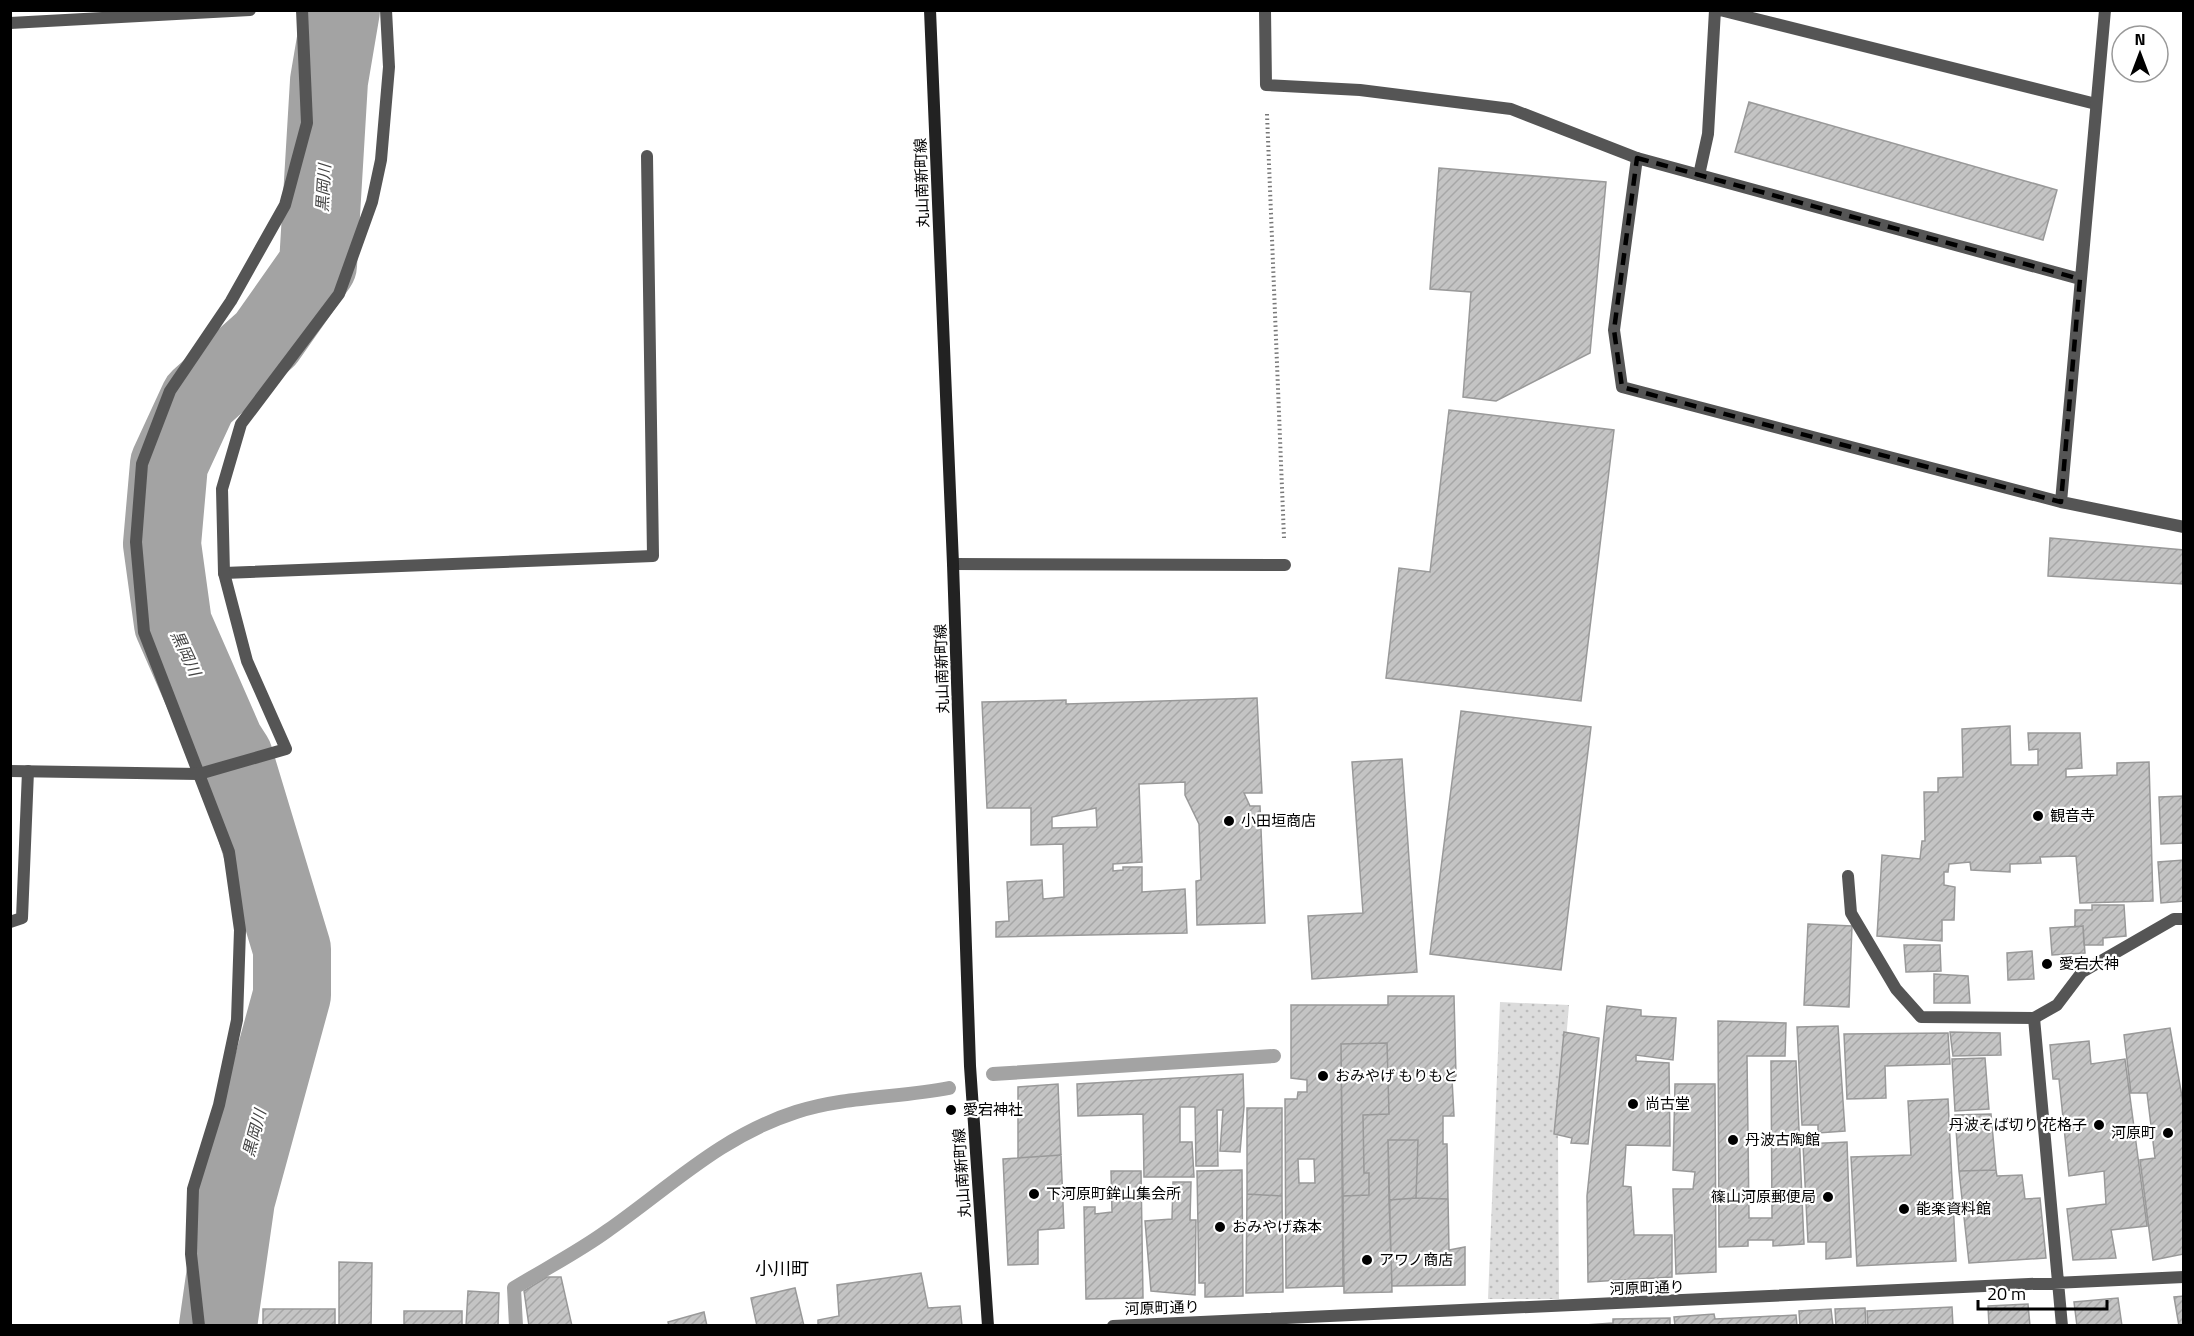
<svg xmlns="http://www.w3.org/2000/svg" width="2194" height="1336" viewBox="0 0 2194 1336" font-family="'Titillium Web','Noto Sans JP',sans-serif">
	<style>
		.grass { fill: url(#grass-dots) }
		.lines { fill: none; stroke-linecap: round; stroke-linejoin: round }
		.stream { stroke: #a3a3a3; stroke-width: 14 }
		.river { stroke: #a3a3a3; stroke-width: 78 }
		.building { fill: url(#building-hatch); stroke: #999; stroke-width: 1.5; fill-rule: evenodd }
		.path { stroke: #777; stroke-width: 4; stroke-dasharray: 1.5 3; stroke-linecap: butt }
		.lane { stroke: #555; stroke-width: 12 }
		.street { stroke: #555; stroke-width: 12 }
		.secondary { stroke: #222; stroke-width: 12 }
		.marked { fill: none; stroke: #000; stroke-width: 4.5; stroke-dasharray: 12 8; stroke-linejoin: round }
		.poi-dot { fill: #000; stroke: #fff; stroke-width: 2 }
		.labels { text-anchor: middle; stroke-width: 4.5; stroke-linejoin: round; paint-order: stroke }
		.street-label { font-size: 15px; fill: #000; stroke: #fff }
		.poi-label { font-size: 15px; fill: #000; stroke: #fff; text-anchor: start }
		.water-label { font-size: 16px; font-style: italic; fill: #444; stroke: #fff }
		.quarter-label { font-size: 18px; fill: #000; stroke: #fff }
	</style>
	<defs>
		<pattern id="grass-dots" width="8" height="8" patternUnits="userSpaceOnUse" patternTransform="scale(1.5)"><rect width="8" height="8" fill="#dcdcdc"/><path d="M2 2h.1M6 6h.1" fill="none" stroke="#bbb" stroke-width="1.8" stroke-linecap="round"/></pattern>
		<pattern id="building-hatch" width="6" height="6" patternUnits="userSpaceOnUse" patternTransform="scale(1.5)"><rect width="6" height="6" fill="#c4c4c4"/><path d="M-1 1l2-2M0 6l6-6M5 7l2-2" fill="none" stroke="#a7a7a7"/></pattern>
	</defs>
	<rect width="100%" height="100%" fill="#fff"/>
	<path class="grass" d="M1500 1002 1569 1005 1558 1135 1559 1299H1488Z"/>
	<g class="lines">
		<path class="stream" d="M993 1074 1274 1056
			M516 1326 514 1288C545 1269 578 1252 607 1231 670 1187 721 1136 796 1112 846 1096 898 1098 949 1088"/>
		<path class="river" d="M218 1326 236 1200 292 995V949L234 757 225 743 173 624 162 544 169 464 199 399 266 339 318 265 329 81 341 10"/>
	</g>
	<path class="building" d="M1749 102 2057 190 2043 240 1735 152Z
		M1439 168 1606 182 1590 353 1496 401 1463 397 1471 292 1430 289Z
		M1449 410 1614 430 1581 701 1386 678 1399 568 1430 572Z
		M2050 538 2184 550V584L2048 576Z
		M1257 698 1262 793H1244L1250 806H1260L1265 923 1197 925 1196 881 1201 880 1199 824 1185 795V782L1139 784 1142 862 1113 864V871L1123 870V867H1142V892L1185 889 1187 933 996 937V922L1009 921 1007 882 1042 880 1043 899 1064 897 1063 844 1031 845V808H987L982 702 1066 700V704ZM1096 808 1097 827 1052 828V817Z
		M1461 711 1591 727 1561 970 1430 954Z
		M2010 726 2011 765H2038V749L2029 750 2028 733H2080L2082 768 2066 769V777L2117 775V763L2149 762 2153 901 2080 903 2076 856 2040 857 2041 863 2010 864V872L1971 870 1970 862 1949 864 1948 872H1944V885L1955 887 1954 920H1942V941L1877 936 1882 855 1920 859 1922 841H1925L1924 792H1938V778L1963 777 1962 729Z
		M1402 759 1417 972 1312 979 1308 916 1363 913 1352 762Z
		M2184 796V843L2161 844 2159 797Z
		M2184 860V901L2161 903 2158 862Z
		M2092 905H2124L2126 936 2103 938V945H2084L2083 926 2075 927V910H2092Z
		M1808 924 1852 926 1849 1007 1804 1005Z
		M2083 926 2085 953 2052 955 2050 928Z
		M1904 945H1940L1941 971 1906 972Z
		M2032 951 2034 979 2008 980 2007 953Z
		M1934 974 1968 976 1970 1003H1934Z
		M1388 996H1454L1456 1076 1452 1079 1454 1116H1443V1144H1447L1448 1199 1416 1198 1418 1140H1388L1392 1292 1344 1293 1343 1196 1369 1195V1173H1364L1363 1115 1389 1114 1387 1043 1341 1044 1343 1286 1286 1288 1285 1099H1297L1298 1092H1307V1080L1291 1078V1005H1388ZM1298 1159H1314L1315 1183H1299Z
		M1607 1006 1641 1010V1016L1676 1018 1673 1060 1636 1055V1061L1669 1063 1670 1146 1626 1145 1623 1186 1631 1187 1634 1235H1672V1277L1588 1282 1587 1196Z
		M1718 1021 1786 1023 1785 1056H1747L1749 1218H1772L1771 1061H1796L1804 1244 1773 1246V1240H1748V1246L1719 1247Z
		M1838 1026 1845 1131 1818 1133V1125H1802L1797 1027Z
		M2170 1028 2184 1108V1254L2153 1260 2140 1160 2155 1158 2147 1093H2131L2124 1035Z
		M1564 1032 1599 1038 1588 1144 1571 1143 1572 1138 1554 1134Z
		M1950 1032 2000 1033 2001 1055 1953 1056Z
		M1948 1033 1950 1064 1885 1066 1886 1098 1847 1099 1844 1034Z
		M2089 1041 2091 1064 2125 1059 2147 1226 2111 1230 2116 1258 2073 1260 2067 1209 2106 1204 2104 1171 2069 1176 2059 1079H2053L2050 1045Z
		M1387 1043 1389 1114 1363 1115 1364 1173H1369V1195L1343 1196 1341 1044Z
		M1985 1058 1989 1109 1955 1111 1952 1059Z
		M1243 1074 1244 1107 1240 1152 1220 1151 1223 1110H1217L1218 1166H1196L1195 1107H1180V1142H1192L1194 1177H1144L1143 1114 1078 1116 1077 1084Z
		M1058 1084 1061 1155 1018 1158V1087Z
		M1675 1084H1715L1716 1272 1676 1274 1673 1189H1693L1695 1172 1673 1170Z
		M1948 1099 1956 1261 1857 1266 1851 1157 1911 1155 1908 1101Z
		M1247 1108H1282V1196L1247 1194Z
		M1991 1114 1996 1170 1959 1171 1955 1115Z
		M1388 1140H1418L1416 1198 1389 1200Z
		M1847 1142 1851 1257 1826 1259V1242H1808L1803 1144Z
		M1061 1155 1064 1228 1038 1230V1264L1008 1265 1003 1159Z
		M1242 1170 1243 1296 1205 1297V1283H1199L1197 1171Z
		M1996 1170 1997 1176 2022 1175 2025 1199 2040 1198 2046 1258 1969 1263 1959 1171Z
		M1111 1171H1141L1143 1298 1086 1299 1084 1207H1095V1214L1112 1212Z
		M1173 1182H1191L1190 1220H1196L1195 1295 1151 1291 1145 1221 1172 1219Z
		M1247 1194 1282 1196 1283 1292 1246 1293Z
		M1416 1198 1448 1199 1449 1250 1465 1247V1285L1392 1286 1389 1200Z
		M339 1262 372 1263 371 1326H339Z
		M921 1273 928 1308 960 1306 962 1326H818V1320L839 1316 837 1285Z
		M547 1277H561L572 1326H529L524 1291Z
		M795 1288 804 1326H757L751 1298Z
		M468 1291 499 1293 498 1326H466Z
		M2184 1296V1326H2179L2174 1297Z
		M2118 1298 2122 1326H2077L2074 1302Z
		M2028 1304 2030 1326H1989L1988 1306Z
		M1952 1307 1953 1326H1868L1867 1311Z
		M1865 1308 1866 1326H1836L1835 1309Z
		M263 1309H335V1326H263Z
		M1831 1309 1833 1326H1800L1799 1311Z
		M404 1311H462V1326H404Z
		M704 1312 707 1326H669L668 1322Z
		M1714 1314 1715 1319 1796 1315 1797 1326H1675L1674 1317Z
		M1670 1318V1326H1571L1613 1323V1319Z"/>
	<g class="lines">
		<path class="path" d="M1267 114 1284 538"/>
		<path class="lane" d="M1265 10 1266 85 1360 90 1511 109 1637 158
			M1720 10 2096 104
			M1699 175 1708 134 1715 10
			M953 564 1285 565
			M224 573 653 556 647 156
			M1848 876 1851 913 1896 989 1921 1017 2034 1018 2057 1005 2082 972 2174 919H2184
			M10 922 22 918 28 771
			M199 1326 191 1254 193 1189 219 1105 237 1020 240 930 229 852 144 632 136 542 142 464 170 391 231 301 285 205 307 123 302 10"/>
		<path class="street" d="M10 23 250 10
			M2080 279 1637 158 1614 330 1622 387 2061 502 2184 527
			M2061 502 2105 10
			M10 771 199 774 286 749 247 661 224 573 222 489 241 424 339 294 372 202 381 160 389 67 386 10
			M2034 1018 2062 1326
			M1113 1326 2184 1277"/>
		<path class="secondary" d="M930 10 953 564 970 1066 988 1326"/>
	</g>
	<path class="marked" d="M1637 158 2080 279 2061 502 1622 387 1614 330Z"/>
	<g class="poi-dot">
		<circle cx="2038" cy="816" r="6"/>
		<circle cx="1229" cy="821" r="6"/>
		<circle cx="2047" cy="964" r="6"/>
		<circle cx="1323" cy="1076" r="6"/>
		<circle cx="1633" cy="1104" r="6"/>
		<circle cx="951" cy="1110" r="6"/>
		<circle cx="2099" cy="1125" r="6"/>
		<circle cx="2168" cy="1133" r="6"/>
		<circle cx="1733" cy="1140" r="6"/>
		<circle cx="1034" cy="1194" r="6"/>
		<circle cx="1828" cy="1197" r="6"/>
		<circle cx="1904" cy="1209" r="6"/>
		<circle cx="1220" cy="1227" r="6"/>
		<circle cx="1367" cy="1260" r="6"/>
	</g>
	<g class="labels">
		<g class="street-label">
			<text transform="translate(922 183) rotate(-92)" y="5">丸山南新町線</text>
			<text transform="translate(942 669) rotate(-92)" y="5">丸山南新町線</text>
			<text transform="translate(962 1173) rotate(-94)" y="5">丸山南新町線</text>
			<text transform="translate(1647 1288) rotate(-2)" y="5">河原町通り</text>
			<text transform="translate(1162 1308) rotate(-2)" y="5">河原町通り</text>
		</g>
		<g class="poi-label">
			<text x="2050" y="821">観音寺</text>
			<text x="1241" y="826">小田垣商店</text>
			<text x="2059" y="969">愛宕大神</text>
			<text x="1335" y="1081">おみやげ もりもと</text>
			<text x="1645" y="1109">尚古堂</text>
			<text x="963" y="1115">愛宕神社</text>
			<text x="2087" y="1130" text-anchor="end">丹波そば切り 花格子</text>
			<text x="2156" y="1138" text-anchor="end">河原町</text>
			<text x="1745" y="1145">丹波古陶館</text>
			<text x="1046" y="1199">下河原町鉾山集会所</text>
			<text x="1816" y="1202" text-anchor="end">篠山河原郵便局</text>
			<text x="1916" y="1214">能楽資料館</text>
			<text x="1232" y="1232">おみやげ森本</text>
			<text x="1379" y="1265">アワノ商店</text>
		</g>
		<g class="water-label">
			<text transform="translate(323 188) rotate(-87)" y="6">黒岡川</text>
			<text transform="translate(186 653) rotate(65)" y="6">黒岡川</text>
			<text transform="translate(254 1133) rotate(-75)" y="6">黒岡川</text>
		</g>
		<g class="quarter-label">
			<text x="782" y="1275">小川町</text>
		</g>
	</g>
	<rect width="2194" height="1336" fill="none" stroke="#000000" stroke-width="24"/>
	<g transform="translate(2140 54)"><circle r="28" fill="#ffffff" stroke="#999999" stroke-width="1.5"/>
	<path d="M0-4.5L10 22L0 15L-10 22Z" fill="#000000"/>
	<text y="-9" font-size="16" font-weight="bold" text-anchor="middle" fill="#000000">N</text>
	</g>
	<path d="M1978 1300v9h129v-9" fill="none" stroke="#000000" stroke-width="3"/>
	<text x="1987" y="1300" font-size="18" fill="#000000" stroke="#ffffff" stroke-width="4.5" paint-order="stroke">20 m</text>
</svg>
